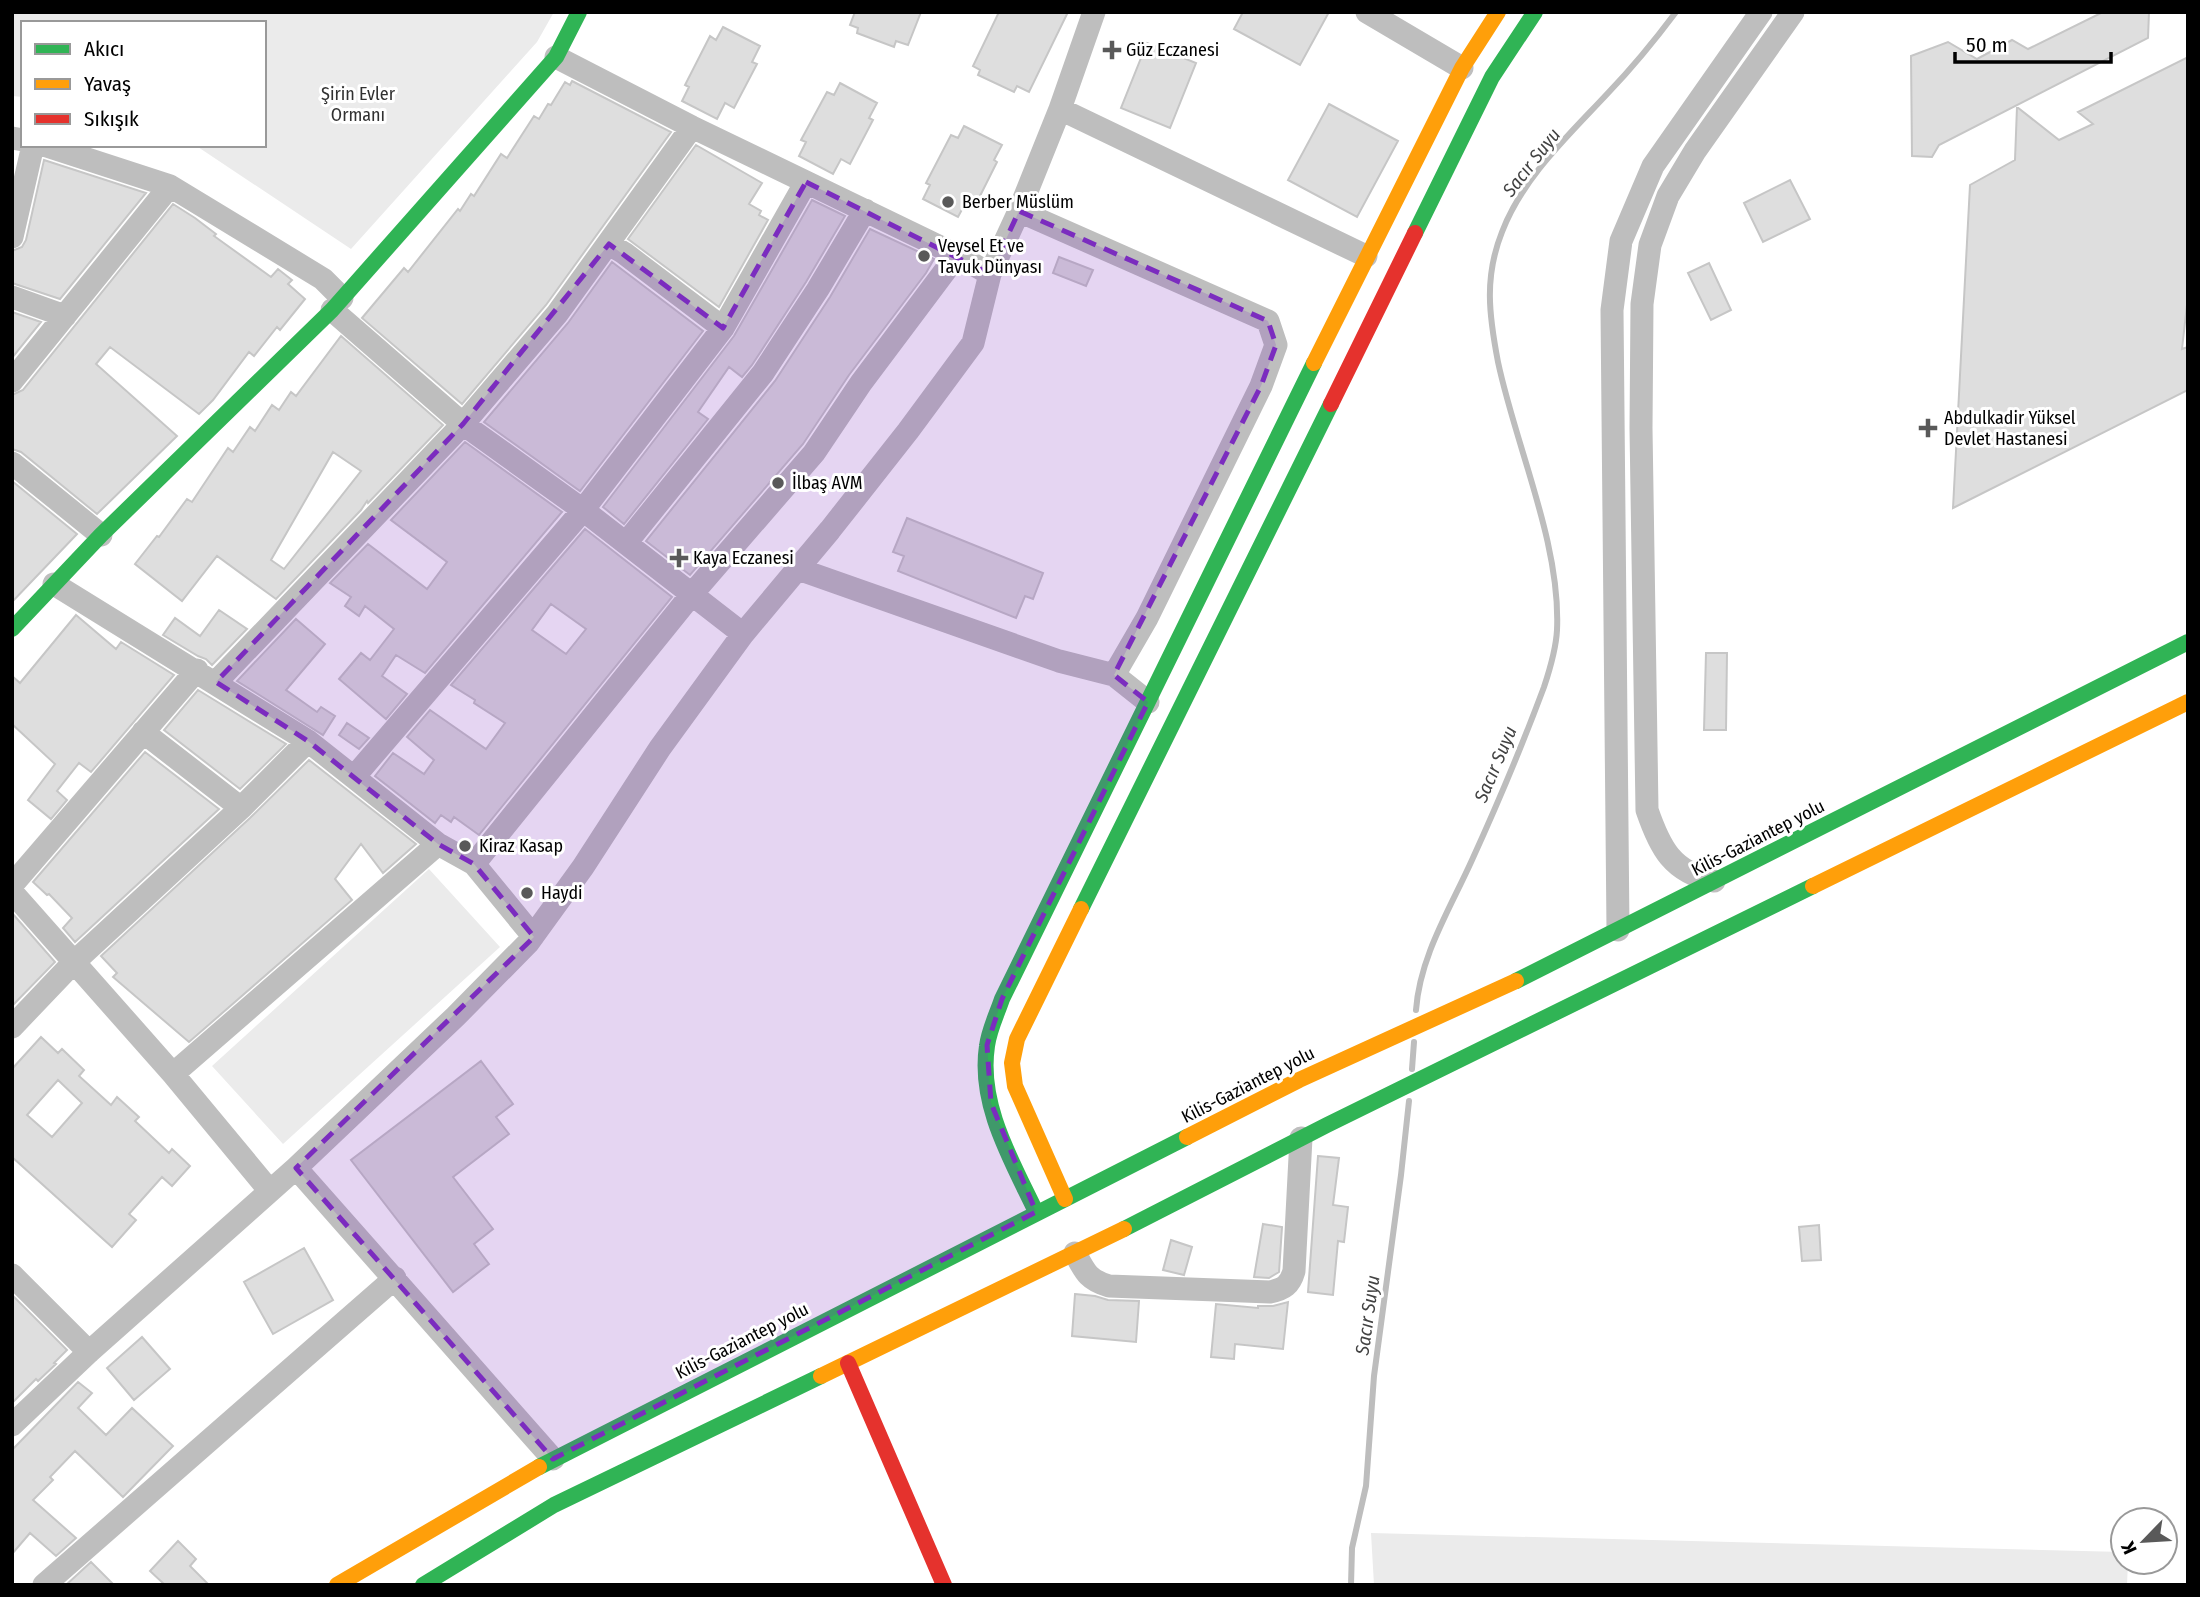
<svg xmlns="http://www.w3.org/2000/svg" width="2200" height="1597" viewBox="0 0 2200 1597" font-family="'Fira Sans Condensed',sans-serif">
	<style>
		.green { fill: #ebebeb }
		.lines { fill: none; stroke-linecap: round; stroke-linejoin: round }
		.stream { stroke: #bdbdbd; stroke-width: 6 }
		.building { fill: #dedede; stroke: #c6c6c6; stroke-width: 2; fill-rule: evenodd }
		.street { stroke: #bebebe; stroke-width: 23 }
		.fast { stroke: #30b455; stroke-width: 16 }
		.slow { stroke: #ff9f0a; stroke-width: 16 }
		.jam { stroke: #e5322d; stroke-width: 16 }
		.marked { fill: #7b2cbf; fill-opacity: 0.2; stroke: #7b2cbf; stroke-width: 5; stroke-dasharray: 14 9; stroke-linejoin: round }
		.poi-dot { fill: #595959; stroke: #fff; stroke-width: 2.5 }
		.labels { text-anchor: middle; stroke-width: 6; stroke-linejoin: round; paint-order: stroke }
		.poi-label { font-size: 18px; fill: #000; stroke: #fff; text-anchor: start }
		.park-label { font-size: 18px; fill: #313131; stroke: #fff }
		.street-label { font-size: 18px; fill: #000; stroke: #fff }
		.water-label { font-size: 19px; font-style: italic; fill: #424242; stroke: #fff }
	</style>
	<rect width="100%" height="100%" fill="#fff"/>
	<path class="green" d="M12 12H554L537 42 351 249 195 145H264V23H23V97L12 96Z
		M429 869 500 947 283 1144 212 1066Z
		M1371 1533 2123 1552V1562H2128L2127 1585H1374Z"/>
	<g class="lines">
		<path class="stream" d="M1416 1010C1420 956 1450 909 1472 860 1498 803 1522 746 1544 687 1550 669 1556 650 1557 630 1561 544 1516 447 1498 362 1489 315 1484 277 1502 232 1523 177 1569 135 1608 93 1632 68 1655 40 1676 12
			M1412 1069 1414 1042
			M1351 1585 1352 1548 1366 1486 1374 1376 1401 1175 1409 1101"/>
	</g>
	<path class="building" d="M855 12H921L908 45 896 41 894 47 857 33 858 28 850 25Z
		M999 12H1068L1029 92 1017 86 1014 92 978 75 980 70 973 66Z
		M1243 12H1329L1300 65 1234 29Z
		M2103 12H2149L2148 38 1939 145 1932 157 1912 156 1911 56 1948 42 1977 59 2012 40 2028 49Z
		M723 27 760 46 752 62 757 64 734 108 725 103 717 119 682 101 689 87 685 85 710 36 716 40Z
		M1147 43 1196 63 1170 128 1121 108Z
		M2188 57V296L2182 349 2188 347V390L1953 508 1970 185 2015 160 2017 107 2059 140 2093 124 2078 112Z
		M572 81 671 132 546 305 462 404 362 318 404 268 408 272 458 209 460 211 471 194 474 196 501 154 507 158 534 116 539 119 548 104 551 105 565 82 570 85Z
		M840 83 877 103 869 118 873 120 850 164 841 159 833 174 799 156 806 142 801 140 827 92 834 95Z
		M1329 104 1398 141 1357 217 1288 180Z
		M964 126 1002 145 994 160 997 162 975 206 966 202 958 217 923 199 930 185 926 183 951 135 958 138Z
		M696 145 762 183 749 204 761 211 759 215 768 220 719 307 628 239Z
		M44 160 146 193 60 299 12 283V251L22 247 26 240Z
		M1790 180 1810 219 1763 242 1744 203Z
		M812 200 845 216 806 282 752 365 742 377 729 367 698 412 708 419 624 524 603 507 734 336Z
		M173 204 195 218 216 234 214 236 271 277 278 269 292 280 288 284 305 299 280 330 277 327 254 356 249 352 213 400 199 414 110 347 96 364 177 436 97 514 21 452 12 449V395L23 390Z
		M870 229 934 259 926 273 849 375 803 444 690 575 646 541 775 381 830 297Z
		M1059 257 1093 270 1086 286 1053 273Z
		M612 262 703 331 580 491 484 422 568 323Z
		M1709 263 1731 310 1711 320 1688 273Z
		M12 312 41 322 12 358Z
		M341 336 443 425 368 503 367 501 361 510 276 599 217 556 182 601 135 564 157 536 159 537 187 499 192 502 228 448 233 452 250 427 255 431 272 405 279 410 291 392 296 396ZM333 452 361 471 284 569 271 560Z
		M465 442 562 512 425 673 396 655 382 676 407 694 386 719 339 679 361 653 370 660 394 629 365 606 359 616 345 606 351 597 330 583 368 544 427 589 447 562 391 520Z
		M12 481 77 534 12 602Z
		M907 518 1043 573 1033 599 1025 596 1016 618 898 571 904 556 893 552Z
		M585 529 672 597 479 835 454 817 451 822 441 815 435 823 375 776 393 753 424 774 434 760 407 737 430 710 486 749 505 723 474 703 475 700 451 685ZM551 604 586 629 566 654 532 630Z
		M219 610 247 629 212 665 206 659 198 656 163 635 175 618 200 636Z
		M76 615 116 649 121 642 174 675 91 772 79 763 57 791 67 800 51 819 28 800 55 764 12 724V676L20 683Z
		M296 619 325 644 286 690 317 712 321 707 335 716 323 735 237 681Z
		M1706 653H1727L1726 730H1704Z
		M198 690 286 744 240 789 164 730Z
		M347 723 369 738 359 749 339 735Z
		M145 752 219 809 75 942 63 928 72 918 49 894 47 895 33 882Z
		M309 760 416 844 383 873 361 844 335 879 352 900 189 1042 113 977 117 973 101 956 250 818Z
		M12 913 55 962 12 1006Z
		M41 1037 58 1053 62 1049 84 1070 79 1076 111 1105 117 1097 139 1117 135 1121 169 1153 172 1149 190 1166 172 1186 162 1177 129 1214 136 1220 112 1247 12 1157V1069ZM58 1080 82 1103 52 1137 27 1115Z
		M481 1061 513 1104 496 1117 509 1134 453 1177 493 1229 474 1244 489 1264 453 1292 351 1160Z
		M1318 1156 1339 1158 1333 1205 1348 1207 1344 1242 1338 1241 1333 1295 1308 1292Z
		M1263 1224 1282 1227 1279 1272 1269 1278 1254 1277Z
		M1819 1225 1821 1260 1802 1261 1799 1227Z
		M1171 1240 1192 1247 1184 1275 1163 1270Z
		M304 1248 333 1300 273 1334 244 1282Z
		M1075 1294 1095 1296 1108 1300 1139 1301 1136 1342 1072 1336Z
		M12 1295 67 1350 54 1363 56 1364 38 1381 36 1379 12 1403Z
		M1288 1302 1283 1349 1235 1344 1234 1359 1211 1357 1216 1304 1258 1308V1306H1273Z
		M142 1337 170 1369 134 1400 107 1368Z
		M78 1382 92 1393 78 1408 106 1435 132 1408 173 1446 123 1497 75 1451 50 1477 53 1480 33 1500 76 1538 56 1556 30 1533 12 1554V1450Z
		M178 1541 196 1559 190 1566 209 1585H165L150 1571Z
		M91 1562 114 1585H66Z"/>
	<g class="lines">
		<path class="street" d="M1367 12 1462 68
			M556 57 692 127 957 255 990 274
			M1060 109 1366 256
			M12 138 23 140
			M44 145 170 186
			M1019 211 1268 321 1276 345 1261 386 1147 618 1114 675
			M12 237 33 145
			M609 244 624 253 723 328
			M12 297 65 316
			M332 310 463 424 583 510 743 634
			M12 381 170 186 323 279 342 298
			M12 463 101 535
			M626 543 763 373 818 289 865 210
			M798 569 1059 661 1114 675 1148 702
			M54 584 308 741 438 844
			M216 682 463 424 557 314 692 127
			M143 732 241 808
			M354 777 583 510 723 328 806 182
			M474 864 692 594 814 453 861 383 957 255
			M1714 881C1672 872 1660 848 1647 810L1641 428 1642 304 1650 245 1668 196 1695 151 1793 12
			M12 885 197 670
			M12 892 173 1074
			M1618 930 1612 310 1621 241 1653 166 1761 12
			M12 1027 73 963 241 808 308 741
			M296 1168 455 1017 528 943 583 867 660 748 743 634 830 530 908 431 973 343 990 274 1019 211 1060 109 1094 12
			M270 1191 173 1074 438 844 474 864 533 936
			M1075 1253C1085 1272 1088 1280 1109 1286L1270 1292C1284 1289 1290 1285 1294 1271L1301 1138
			M12 1275 89 1352
			M12 1425 89 1352 296 1168 553 1459
			M44 1585 395 1278"/>
		<path class="fast" d="M1415 233 1492 77 1535 12
			M12 629 101 535 332 310 556 57 579 12
			M1081 909 1331 404
			M1516 981 2188 642
			M1036 1212C1012 1161 978 1105 987 1046 989 1030 997 1014 1002 999L1314 363
			M1124 1229 1327 1125 1813 886
			M539 1467 1187 1137
			M423 1585 554 1505 821 1376"/>
		<path class="slow" d="M1314 363 1462 68 1498 12
			M1813 886 2188 702
			M1187 1137 1299 1080 1516 981
			M1065 1199 1015 1086 1012 1063 1017 1039 1081 909
			M821 1376 1124 1229
			M337 1585 539 1467"/>
		<path class="jam" d="M1331 404 1415 233
			M848 1363 944 1585"/>
	</g>
	<path class="marked" d="M806 182 990 274 1019 211 1268 321 1276 345 1261 386 1114 675 1148 702 1002 999 987 1045 991 1103 1036 1212 553 1459 296 1168 534 937 474 864 438 844 308 741 216 682 463 424 609 244 723 328Z"/>
	<g class="poi-dot">
		<path d="M1108.5 39.5h7v7h7v7h-7v7h-7v-7h-7v-7h7z"/>
		<circle cx="948" cy="202" r="7"/>
		<circle cx="924" cy="256" r="7"/>
		<path d="M1924.5 417.5h7v7h7v7h-7v7h-7v-7h-7v-7h7z"/>
		<circle cx="778" cy="483" r="7"/>
		<path d="M675.5 547.5h7v7h7v7h-7v7h-7v-7h-7v-7h7z"/>
		<circle cx="465" cy="846" r="7"/>
		<circle cx="527" cy="893" r="7"/>
	</g>
	<g class="labels">
		<g class="poi-label">
			<text x="1126" y="56">Güz Eczanesi</text>
			<text x="962" y="208">Berber Müslüm</text>
			<text x="938" y="252">Veysel Et ve<tspan x="938" dy="21">Tavuk Dünyası</tspan></text>
			<text x="1944" y="424">Abdulkadir Yüksel<tspan x="1944" dy="21">Devlet Hastanesi</tspan></text>
			<text x="792" y="489">İlbaş AVM</text>
			<text x="693" y="564">Kaya Eczanesi</text>
			<text x="479" y="852">Kiraz Kasap</text>
			<text x="541" y="899">Haydi</text>
		</g>
		<g class="park-label">
			<text x="358" y="100">Şirin Evler<tspan x="358" dy="21">Ormanı</tspan></text>
		</g>
		<g class="street-label">
			<text transform="translate(1758 838) rotate(-27)" y="6">Kilis-Gaziantep yolu</text>
			<text transform="translate(1248 1085) rotate(-27)" y="6">Kilis-Gaziantep yolu</text>
			<text transform="translate(742 1341) rotate(-27)" y="6">Kilis-Gaziantep yolu</text>
		</g>
		<g class="water-label">
			<text transform="translate(1531 162) rotate(-52)" y="7">Sacır Suyu</text>
			<text transform="translate(1495 764) rotate(-67)" y="7">Sacır Suyu</text>
			<text transform="translate(1367 1315) rotate(-82)" y="7">Sacır Suyu</text>
		</g>
	</g>
	<rect width="2200" height="1597" fill="none" stroke="#000000" stroke-width="28"/>
	<rect x="21" y="21" width="245" height="126" fill="#ffffff" stroke="#999999" stroke-width="2"/>
	<rect x="35" y="44" width="35" height="10" fill="#30b455" stroke="#999999" stroke-width="2"/>
	<text x="84" y="56" font-size="21" fill="#000000">Akıcı</text>
	<rect x="35" y="79" width="35" height="10" fill="#ff9f0a" stroke="#999999" stroke-width="2"/>
	<text x="84" y="91" font-size="21" fill="#000000">Yavaş</text>
	<rect x="35" y="114" width="35" height="10" fill="#e5322d" stroke="#999999" stroke-width="2"/>
	<text x="84" y="126" font-size="21" fill="#000000">Sıkışık</text>
	<g transform="translate(2144 1541) rotate(245)"><circle r="33" fill="#ffffff" stroke="#999999" stroke-width="2"/>
	<path d="M0-5L12 26L0 18L-12 26Z" fill="#595959"/>
	<text y="-10" font-size="19" font-weight="bold" text-anchor="middle" fill="#000000">K</text>
	</g>
	<path d="M1955 52v10h156v-10" fill="none" stroke="#000000" stroke-width="3.5"/>
	<text x="1966" y="52" font-size="21" fill="#000000" stroke="#ffffff" stroke-width="5" paint-order="stroke">50 m</text>
</svg>
